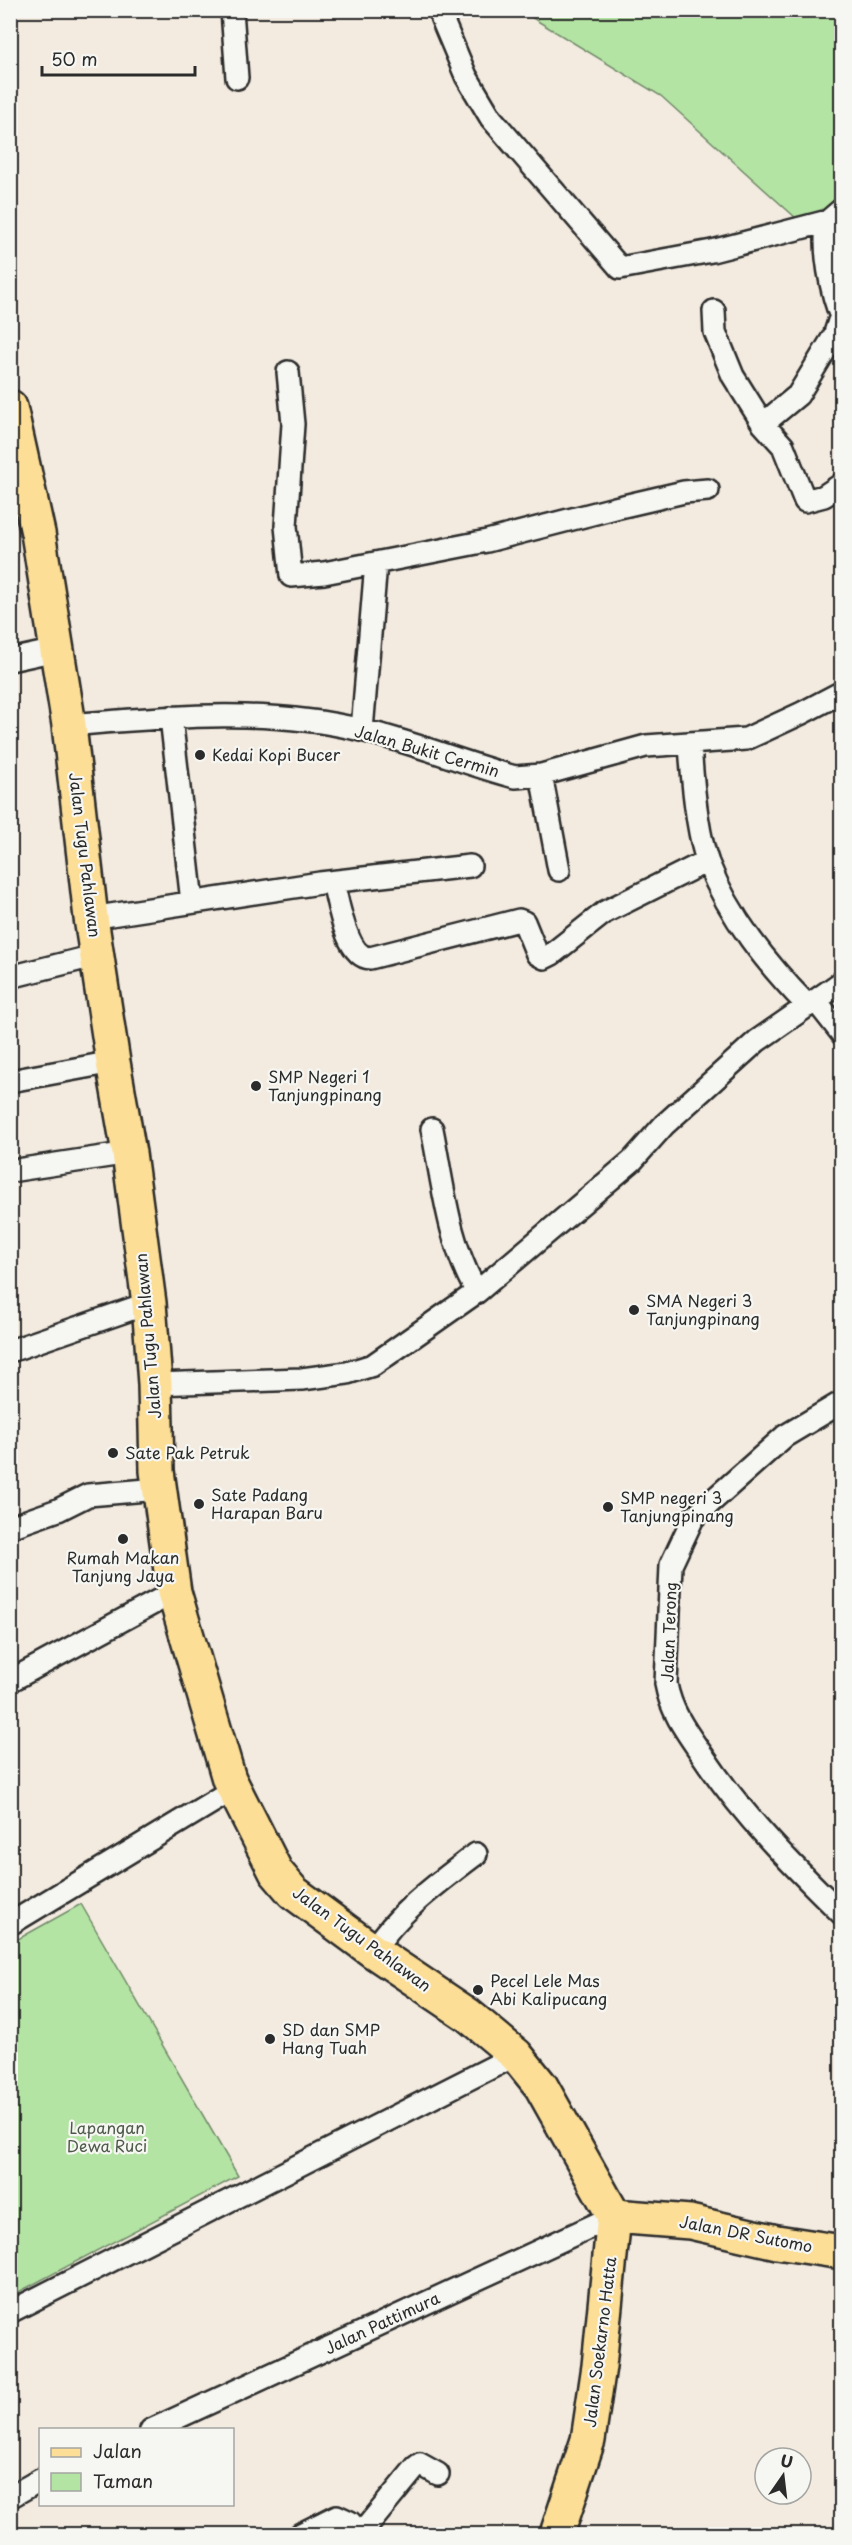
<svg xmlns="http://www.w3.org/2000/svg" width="852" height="2545" viewBox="0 0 852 2545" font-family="'Playpen Sans',sans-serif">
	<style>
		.green { fill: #b4e4a4; stroke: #708868; stroke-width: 1.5 }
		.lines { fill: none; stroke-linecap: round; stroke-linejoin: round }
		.street-casing { stroke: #2b2b2b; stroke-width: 26 }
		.primary-casing { stroke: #2b2b2b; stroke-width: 38 }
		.street { stroke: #f6f6f2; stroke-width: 21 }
		.primary { stroke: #fcde96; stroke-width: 33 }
		.poi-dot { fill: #2b2b2b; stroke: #f6f6f2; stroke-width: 2 }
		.labels { text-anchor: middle; stroke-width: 4.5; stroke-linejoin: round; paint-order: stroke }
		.street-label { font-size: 16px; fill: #2b2b2b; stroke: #f6f6f2 }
		.poi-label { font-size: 16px; fill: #2b2b2b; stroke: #f6f6f2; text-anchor: start }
		.park-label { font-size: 16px; fill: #4d5949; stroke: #f6f6f2 }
	</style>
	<rect width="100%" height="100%" fill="#f3ebe0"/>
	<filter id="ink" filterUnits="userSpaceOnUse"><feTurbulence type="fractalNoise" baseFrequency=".0167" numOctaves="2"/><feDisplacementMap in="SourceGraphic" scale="12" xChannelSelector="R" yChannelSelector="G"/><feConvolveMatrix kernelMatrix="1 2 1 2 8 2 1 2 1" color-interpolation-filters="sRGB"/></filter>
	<g filter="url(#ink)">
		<path class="green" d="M521 11H841V319L819 240 796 218 661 96Z
			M81 1904 238 2176 11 2296V1943Z"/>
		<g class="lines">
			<defs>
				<path id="street" d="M232 10 237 78
					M442 19 466 76 491 118 620 268 712 251 828 221 842 209
					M828 221C822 247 831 294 842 319
					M714 311 715 332 733 376 763 424 783 446 805 501 824 496 842 484
					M288 372 293 424 286 526 291 576 324 573 487 541 615 508 684 492 708 490
					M763 424 798 395 834 336 840 318
					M10 660 56 650
					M171 717 192 902
					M69 725C166 717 266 707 361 730 413 742 463 763 515 777L541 775 646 746 746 739 802 713 842 692
					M362 730 376 563
					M690 744C692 776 697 833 708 863 730 918 767 964 808 1006
					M541 775 559 870
					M333 882C338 901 346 957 370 958L519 920 524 922 537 954 544 958 552 954 605 912 707 861
					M91 918 320 883 470 866
					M10 977 98 955
					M816 1001 842 1034
					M10 1081 113 1062
					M432 1129C443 1183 448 1243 477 1292
					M10 1171 129 1153
					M10 1351 149 1303
					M155 1384 302 1379 347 1373 373 1365 477 1292 632 1161 664 1125 757 1041 842 982
					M842 1402 785 1436 693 1518 671 1565 666 1684C671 1712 687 1733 703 1756 743 1816 791 1864 842 1914
					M10 1527 58 1510 88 1495 159 1489
					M10 1681 174 1592
					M10 1924 234 1789
					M373 1951C400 1910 437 1884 476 1854
					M10 2312 516 2055
					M151 2430 614 2216
					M10 2497 40 2480
					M301 2534 337 2516 350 2522 360 2534
					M361 2534 416 2467 420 2464 438 2474"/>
				<path id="primary" d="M10 407 38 533 69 725 91 918 113 1062 129 1153 149 1303 155 1384 157 1471 174 1592 229 1779 276 1872 293 1892 373 1951 468 2015 516 2055 541 2086 614 2216
					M614 2216 690 2222 777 2242 842 2252
					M557 2534 588 2440 599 2366 614 2216"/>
			</defs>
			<use href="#street" class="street-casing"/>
			<use href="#primary" class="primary-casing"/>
			<use href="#street" class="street"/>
			<use href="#primary" class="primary"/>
		</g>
	</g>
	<g class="poi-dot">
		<circle cx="200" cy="755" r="6"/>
		<circle cx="256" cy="1086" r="6"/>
		<circle cx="634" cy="1310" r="6"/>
		<circle cx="113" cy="1453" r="6"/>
		<circle cx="199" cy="1504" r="6"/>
		<circle cx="608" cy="1507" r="6"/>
		<circle cx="123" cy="1539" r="6"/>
		<circle cx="478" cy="1990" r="6"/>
		<circle cx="270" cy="2039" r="6"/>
	</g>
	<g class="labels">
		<g class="street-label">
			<text transform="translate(427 751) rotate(16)" y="6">Jalan Bukit Cermin</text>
			<text transform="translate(85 855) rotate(83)" y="6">Jalan Tugu Pahlawan</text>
			<text transform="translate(148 1336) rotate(-95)" y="6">Jalan Tugu Pahlawan</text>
			<text transform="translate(669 1632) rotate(-88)" y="6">Jalan Terong</text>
			<text transform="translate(362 1939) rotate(36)" y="6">Jalan Tugu Pahlawan</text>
			<text transform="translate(746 2234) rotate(11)" y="6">Jalan DR Sutomo</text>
			<text transform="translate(382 2323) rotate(-25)" y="6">Jalan Pattimura</text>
			<text transform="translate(600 2342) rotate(-83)" y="6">Jalan Soekarno Hatta</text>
		</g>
		<g class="poi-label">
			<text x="212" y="761">Kedai Kopi Bucer</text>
			<text x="268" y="1083">SMP Negeri 1<tspan x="268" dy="18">Tanjungpinang</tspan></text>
			<text x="646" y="1307">SMA Negeri 3<tspan x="646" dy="18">Tanjungpinang</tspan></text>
			<text x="125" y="1459">Sate Pak Petruk</text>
			<text x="211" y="1501">Sate Padang<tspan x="211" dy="18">Harapan Baru</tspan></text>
			<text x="620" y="1504">SMP negeri 3<tspan x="620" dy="18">Tanjungpinang</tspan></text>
			<text x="123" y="1564" text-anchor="middle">Rumah Makan<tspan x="123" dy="18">Tanjung Jaya</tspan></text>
			<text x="490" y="1987">Pecel Lele Mas<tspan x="490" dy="18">Abi Kalipucang</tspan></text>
			<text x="282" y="2036">SD dan SMP<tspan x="282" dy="18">Hang Tuah</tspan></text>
		</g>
		<g class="park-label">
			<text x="107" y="2134">Lapangan<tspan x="107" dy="18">Dewa Ruci</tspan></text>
		</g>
	</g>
	<rect width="852" height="2545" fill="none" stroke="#f6f6f2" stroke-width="36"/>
	<rect x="18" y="18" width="816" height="2509" fill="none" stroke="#2b2b2b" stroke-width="2" filter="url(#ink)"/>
	<rect x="39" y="2428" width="195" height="78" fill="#f6f6f2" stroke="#a5a5a2" stroke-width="1.5"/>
	<rect x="51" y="2448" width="30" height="9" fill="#fcde96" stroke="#a5a5a2" stroke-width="1.5"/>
	<text x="93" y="2458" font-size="18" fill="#2b2b2b">Jalan</text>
	<rect x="51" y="2473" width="30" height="18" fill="#b4e4a4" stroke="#a5a5a2" stroke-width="1.5"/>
	<text x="93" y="2488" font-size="18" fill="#2b2b2b">Taman</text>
	<g transform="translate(783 2476) rotate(14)"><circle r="28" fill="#f6f6f2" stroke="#a5a5a2" stroke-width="1.5"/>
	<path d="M0-4.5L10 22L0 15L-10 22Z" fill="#2b2b2b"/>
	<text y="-9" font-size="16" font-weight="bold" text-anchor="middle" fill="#2b2b2b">U</text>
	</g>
	<path d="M42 66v9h153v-9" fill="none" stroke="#2b2b2b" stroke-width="3"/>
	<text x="51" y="66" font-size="18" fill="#2b2b2b" stroke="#f6f6f2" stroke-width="4.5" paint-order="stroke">50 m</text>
</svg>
